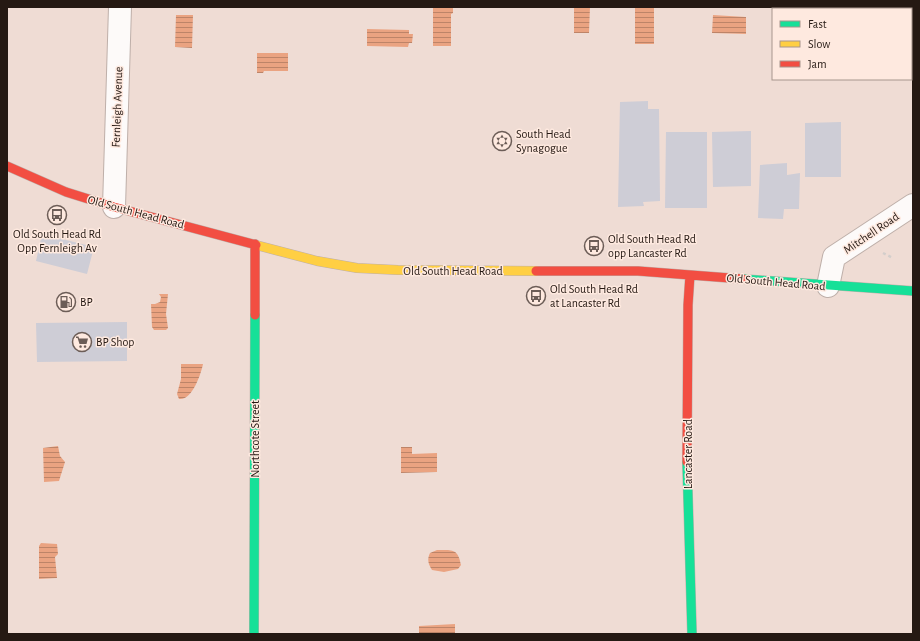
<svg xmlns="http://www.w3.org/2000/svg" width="920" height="641" viewBox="0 0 920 641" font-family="'Alegreya Sans',sans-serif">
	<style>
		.water { fill: url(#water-rules) }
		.building { fill: #cecdd6 }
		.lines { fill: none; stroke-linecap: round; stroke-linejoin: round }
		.street-casing { stroke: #beafa9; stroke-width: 24 }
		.fast-casing { stroke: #beafa9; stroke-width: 10 }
		.slow-casing { stroke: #beafa9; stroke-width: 10 }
		.jam-casing { stroke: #beafa9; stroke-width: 10 }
		.path { stroke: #d3cecb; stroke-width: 2.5; stroke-dasharray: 3 3; stroke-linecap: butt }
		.street { stroke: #fdfaf9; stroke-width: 22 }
		.fast { stroke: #16e098; stroke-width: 9 }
		.slow { stroke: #ffcf43; stroke-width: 9 }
		.jam { stroke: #f24e42; stroke-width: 9 }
		.labels { text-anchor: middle; stroke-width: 3; stroke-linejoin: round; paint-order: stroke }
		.street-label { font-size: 12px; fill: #251913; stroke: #fee9df }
		.poi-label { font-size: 12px; fill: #251913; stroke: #fee9df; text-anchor: start }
	</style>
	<defs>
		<pattern id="water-rules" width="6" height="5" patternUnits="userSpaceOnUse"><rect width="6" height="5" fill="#eaa381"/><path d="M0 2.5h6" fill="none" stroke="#bd8468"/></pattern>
	</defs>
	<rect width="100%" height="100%" fill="#efdcd4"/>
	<path class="water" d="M433 7H453V13L451 14V46H433Z
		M574 7H590L589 33H574Z
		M635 7H654V44H635Z
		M176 15H193L192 48 175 47Z
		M713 15 746 17V34L712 33Z
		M367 29 409 30V34H413L412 43H409L408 47 367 46Z
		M257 53H288V71H264L263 73H257Z
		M159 294H168L166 314 168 328 166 330H154L152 327 151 304H155L160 302 161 297Z
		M181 364H203C201 374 192 401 179 399L177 394 181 379Z
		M58 446 60 456 65 462 59 481 44 482 43 448Z
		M401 447H412V454L437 453V472L401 473Z
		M41 543 57 544 58 554 55 557 57 578 39 579V546Z
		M437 550C452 550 458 548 461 565L458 569 444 572 432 570C428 564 427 559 430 553Z
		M455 624V634H419V626Z"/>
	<path class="building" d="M648 101V109H659L660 201 643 202 644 206 618 207 620 102Z
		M841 122V177H805V123Z
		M751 131V186L713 187 712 132Z
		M666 132H707V208H665Z
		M787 163V175L800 173 799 209H784L783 219 758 218 760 165Z
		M42 234 94 247 87 274 36 261Z
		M127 322V361L37 362 36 323Z"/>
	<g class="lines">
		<defs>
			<path id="street" d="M114 207 120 7
				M828 286 834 257 913 205"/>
			<path id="fast" d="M743 279 913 291
				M687 462 692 634
				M254 634 255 315"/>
			<path id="slow" d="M256 245 317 261 357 268 398 270 536 271"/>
			<path id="jam" d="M7 166 66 192 114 207 256 245
				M536 271H638L743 279
				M255 315V244
				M687 462 688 305 690 275"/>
		</defs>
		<use href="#street" class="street-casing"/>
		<use href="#fast" class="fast-casing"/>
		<use href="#slow" class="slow-casing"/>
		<use href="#jam" class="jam-casing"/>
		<path class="path" d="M883 253 893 258"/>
		<use href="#street" class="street"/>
		<use href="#fast" class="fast"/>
		<use href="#slow" class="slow"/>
		<use href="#jam" class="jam"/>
	</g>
	<defs>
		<symbol id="synagogue-ring" viewBox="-11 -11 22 22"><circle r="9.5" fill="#fee9df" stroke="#6c5d57" stroke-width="1.5"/><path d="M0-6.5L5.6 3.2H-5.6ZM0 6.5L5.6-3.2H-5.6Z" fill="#6c5d57"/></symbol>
		<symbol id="bus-ring" viewBox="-11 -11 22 22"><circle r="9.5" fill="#fee9df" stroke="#6c5d57" stroke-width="1.5"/><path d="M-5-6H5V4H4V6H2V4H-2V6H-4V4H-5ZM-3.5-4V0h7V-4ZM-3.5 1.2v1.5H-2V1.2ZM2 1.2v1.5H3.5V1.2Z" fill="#6c5d57"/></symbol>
		<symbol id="fuel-ring" viewBox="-11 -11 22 22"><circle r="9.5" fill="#fee9df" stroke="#6c5d57" stroke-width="1.5"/><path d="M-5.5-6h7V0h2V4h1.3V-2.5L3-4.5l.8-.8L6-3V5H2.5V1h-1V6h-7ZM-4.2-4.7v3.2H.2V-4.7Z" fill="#6c5d57"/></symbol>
		<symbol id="supermarket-ring" viewBox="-11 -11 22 22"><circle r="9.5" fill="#fee9df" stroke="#6c5d57" stroke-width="1.5"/><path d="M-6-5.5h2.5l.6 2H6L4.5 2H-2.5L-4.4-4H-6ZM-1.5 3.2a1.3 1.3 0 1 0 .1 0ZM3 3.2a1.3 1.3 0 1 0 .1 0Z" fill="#6c5d57"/></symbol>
	</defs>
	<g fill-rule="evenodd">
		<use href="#synagogue-ring" x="491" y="130" width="22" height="22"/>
		<use href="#bus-ring" x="46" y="204" width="22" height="22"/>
		<use href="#bus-ring" x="583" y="235" width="22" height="22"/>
		<use href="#bus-ring" x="525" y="285" width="22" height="22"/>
		<use href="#fuel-ring" x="55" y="291" width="22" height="22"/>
		<use href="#supermarket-ring" x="71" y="331" width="22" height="22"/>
	</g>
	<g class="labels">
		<g class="street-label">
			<text transform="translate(117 107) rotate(-88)" y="4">Fernleigh Avenue</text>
			<text transform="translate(136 212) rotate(15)" y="4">Old South Head Road</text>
			<text transform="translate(871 233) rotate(-34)" y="4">Mitchell Road</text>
			<text x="453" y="275">Old South Head Road</text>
			<text transform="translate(776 282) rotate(5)" y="4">Old South Head Road</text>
			<text transform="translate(255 439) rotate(-90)" y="4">Northcote Street</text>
			<text transform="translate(688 454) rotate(-90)" y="4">Lancaster Road</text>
		</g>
		<g class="poi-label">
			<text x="516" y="138">South Head<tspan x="516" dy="14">Synagogue</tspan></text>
			<text x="57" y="238" text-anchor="middle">Old South Head Rd<tspan x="57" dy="14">Opp Fernleigh Av</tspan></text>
			<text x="608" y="243">Old South Head Rd<tspan x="608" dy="14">opp Lancaster Rd</tspan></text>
			<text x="550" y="293">Old South Head Rd<tspan x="550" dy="14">at Lancaster Rd</tspan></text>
			<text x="80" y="306">BP</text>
			<text x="96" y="346">BP Shop</text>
		</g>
	</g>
	<rect width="920" height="641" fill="none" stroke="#251913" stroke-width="16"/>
	<rect x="772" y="8" width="140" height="72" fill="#fee9df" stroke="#a7968d"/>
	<rect x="780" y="21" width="20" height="6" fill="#16e098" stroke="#a7968d"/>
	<text x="808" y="28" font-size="12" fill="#251913">Fast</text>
	<rect x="780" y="41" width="20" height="6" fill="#ffcf43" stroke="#a7968d"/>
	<text x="808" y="48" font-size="12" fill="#251913">Slow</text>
	<rect x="780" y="61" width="20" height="6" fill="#f24e42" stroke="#a7968d"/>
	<text x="808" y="68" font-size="12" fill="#251913">Jam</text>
</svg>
